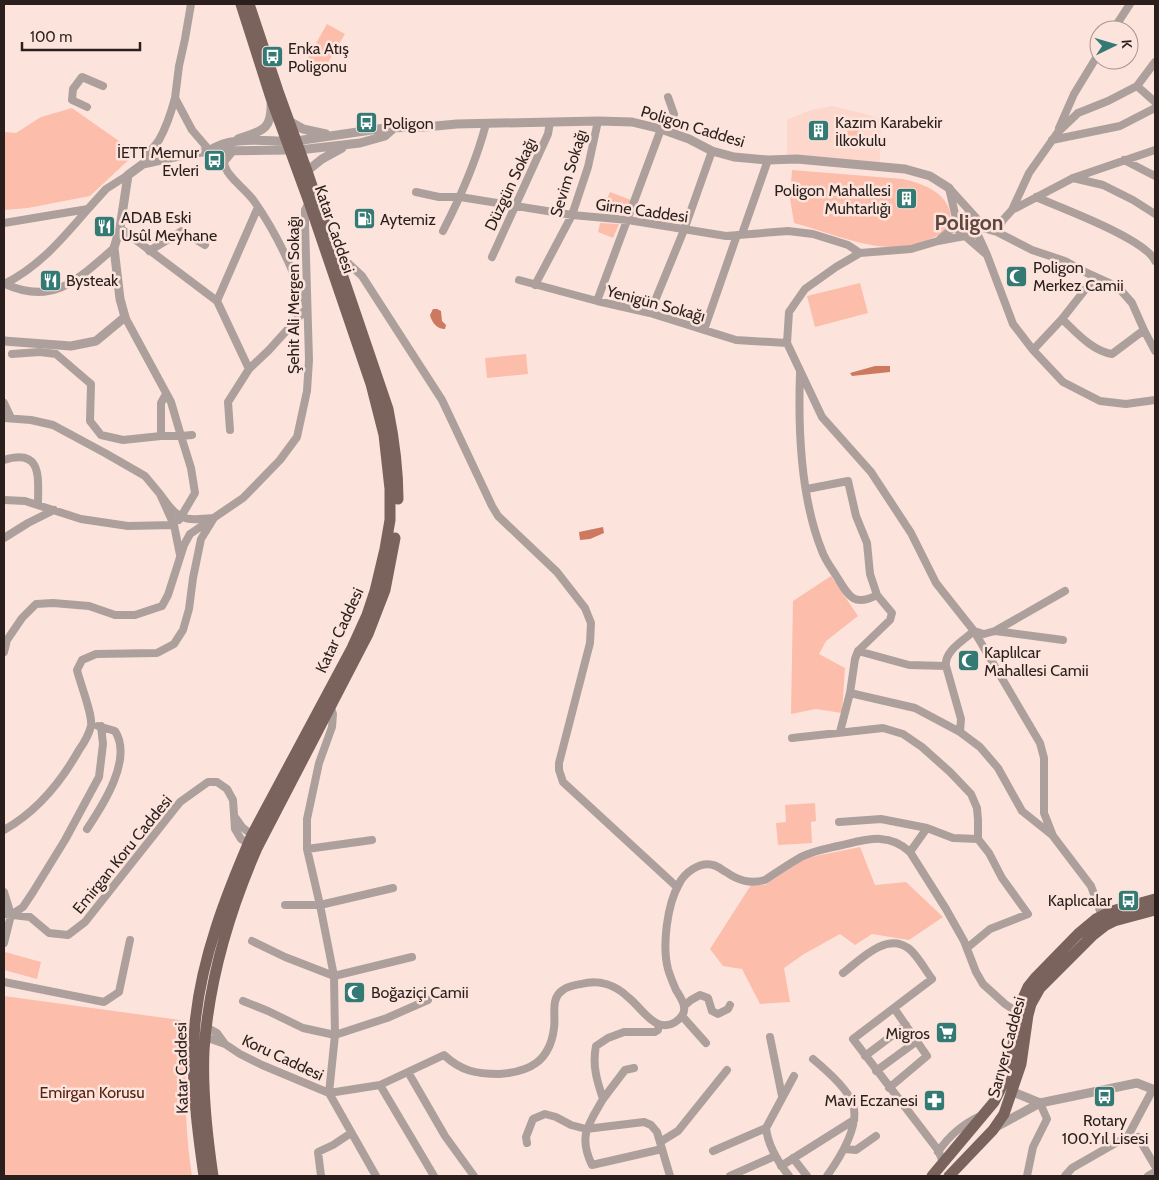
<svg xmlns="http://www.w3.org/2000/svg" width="1159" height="1180" viewBox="0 0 1159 1180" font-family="Cabin,sans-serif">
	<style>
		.built { fill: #fdd7cb }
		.green { fill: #fcbdaa }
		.water { fill: #cd7960 }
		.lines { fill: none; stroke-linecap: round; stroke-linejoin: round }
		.minor { stroke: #ada09c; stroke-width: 8 }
		.tertiary { stroke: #ada09c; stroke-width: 9 }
		.primary { stroke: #79635c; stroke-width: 11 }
		.labels { text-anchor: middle; stroke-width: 5; stroke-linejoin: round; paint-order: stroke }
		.poi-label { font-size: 16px; fill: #2a1f1c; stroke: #fce4dc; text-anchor: start }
		.street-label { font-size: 16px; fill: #2a1f1c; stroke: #fce4dc }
		.park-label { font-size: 16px; fill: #582211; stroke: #fce4dc }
		.district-label { font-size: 21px; font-weight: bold; fill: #5f473f; stroke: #fce4dc }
	</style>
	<rect width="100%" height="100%" fill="#fce4dc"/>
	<path class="built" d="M832 106 866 114 881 120 880 162 787 157V120L811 110Z"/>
	<path class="green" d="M327 24 345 34 324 69 307 59Z
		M72 108 136 153 90 196 28 208 4 210V132L16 133 41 117Z
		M859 118 860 141H848L847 119Z
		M792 170 903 179C928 185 953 195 951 225 944 233 936 237 925 241 881 258 837 234 794 223L790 198Z
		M610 192 631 200 625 215 601 212Z
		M600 223 619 224 613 238 598 232Z
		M860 283 868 313 815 327 807 296Z
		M526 354 528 374 487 378 485 358Z
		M831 576 858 616 826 641 819 654 845 668 842 713 816 709 791 714 793 601Z
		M815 803 816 821 811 822 812 843 778 845 776 823 786 822 785 805Z
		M860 847 875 885 906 882 943 917 909 940 872 934 855 945 840 934 804 954 784 968 790 1002 760 1004 742 969 723 966 710 949 751 885H765L806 858Z
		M5 952 41 962 37 979 4 970Z
		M4 996 180 1020 186 1027C185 1079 184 1125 192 1176H4Z"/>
	<path class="water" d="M433 309H437L441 311 442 321 446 325 445 329C437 329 432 323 430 315Z
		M875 366H890V372L852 376 850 373Z
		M603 527 604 533 590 539 580 540 579 532Z"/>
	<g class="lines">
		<path class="minor" d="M191 4 185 39 179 66 175 98 192 130 210 151
			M1113 30 1130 4
			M1137 86 1155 102
			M668 97 674 114
			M87 107 72 100 73 89 82 77 103 86
			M1059 128 1074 94 1099 53
			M1052 140 1120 126 1155 108
			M232 152 224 162C225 176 246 189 254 201 278 235 293 270 307 308L269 350 249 369
			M1124 160 1155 176
			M143 164C146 154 153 149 159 140 167 126 171 113 175 98
			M1073 178 1103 185 1133 200 1155 214
			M949 188 978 220 979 227 974 235 965 236 959 231Z
			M416 192 439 197H460L572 215 628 220 726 236 788 231 813 234 848 245 860 253
			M1036 197C1061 208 1146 239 1155 261
			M1012 210 1029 173 1058 132 1078 113 1108 101 1137 86 1155 62
			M4 223 88 209 106 189 128 175
			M979 227 997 232 1032 250 1065 261 1087 273 1118 287 1132 303 1144 330 1155 351
			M120 228 217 301 249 369 228 402 230 430
			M443 231C461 196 476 162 486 124
			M997 232 1003 220 1012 210 1073 178 1155 150
			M977 233 987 255 1013 324 1033 350 1063 382 1100 401 1126 404 1155 400
			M742 234 768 160
			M940 239 958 224 963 216 973 215
			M149 251 182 231 205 245
			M987 255 965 236 938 241 911 249 860 253 836 267 805 289 789 312 787 343 822 417 871 472 911 533 936 583 974 631 1040 743 1044 758V813L1053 836 1091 886 1102 916
			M492 257 548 134 550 122
			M339 265 348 263 362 276 442 400 492 506 498 516 557 572 585 608 591 623 590 643 559 763V770L563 782 677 887
			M519 280 597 301 650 313 736 340 787 343
			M4 284C38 268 64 237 88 209
			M5 284C54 306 78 279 114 248
			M535 285 572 215 588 167 598 121
			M217 301 258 207
			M597 301 661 129
			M650 313 684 230 712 151
			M125 317 171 402 181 436H161V403L166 394
			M1062 319C1076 332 1092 351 1112 354L1144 330
			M704 330 737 235
			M1033 350 1062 319 1095 277
			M12 354 40 352 56 354 91 384 90 421 101 435 123 440 161 436
			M800 373C798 429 801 499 822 551 825 560 832 569 837 577 849 597 854 607 877 595L892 613 890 620 858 651 855 659 850 693 840 732
			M4 403 11 418
			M4 418 31 420 53 425 105 453 145 476 160 494 174 525 180 555
			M4 460C43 448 38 478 38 505
			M807 489 848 481 856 516 867 543 870 574 877 595
			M4 500 25 501 81 519 128 526 174 525
			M179 520 195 493 191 468 181 436 192 435
			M4 538 28 523 54 510
			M995 631 1063 640
			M858 651 909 665 946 666
			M4 652 7 640 22 618 36 604 53 603 89 606 115 615H135L162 606 168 595 184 545 190 534 243 498 280 460 297 437 307 391 309 360 305 223V210L309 202
			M850 693 915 708 960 732 980 747 998 768 1022 811 1052 835
			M330 705 333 714 332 727 319 763 307 819V849L320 905 334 976 335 1035 329 1093 376 1176
			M960 732 961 719 946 666C944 651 964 640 974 631L984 634 995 631 1065 591
			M792 738 883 728 903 734 922 747 950 772 971 794 977 808 978 820V839
			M235 817 242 827 252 835
			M839 822 881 819 927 828
			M87 829C103 805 133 759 115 731L98 726
			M4 830C36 812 61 782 79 750 84 743 89 734 91 726 93 715 80 683 77 670L82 660 96 654 157 653 174 644 183 630 189 609 193 578 201 539 214 518C181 521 179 520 160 494
			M307 849 372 840
			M910 852 927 828 953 838 978 839 989 853 1002 878 1028 914 990 929 967 948
			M4 892 11 915 4 943
			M285 905H320L393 888
			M4 914 30 917 49 933 68 935 85 922 180 802 208 782H217L227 789 233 800 235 829 241 839 248 843
			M11 915 23 907 33 892 65 840 99 777 103 744 101 726
			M252 941 285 957 334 976 412 957
			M843 973C860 960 886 932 908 948 916 953 926 971 932 979L853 1039 938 1150 943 1162
			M4 982 104 1002 119 992 130 940
			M243 1001 268 1011 303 1028 335 1035 387 1018 428 1000
			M684 1006 691 1000 700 995 708 998 712 1011 718 1014 728 1009 730 1005
			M682 1016 706 1043
			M659 1025 658 1030 655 1032H624L608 1038 596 1046C592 1065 597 1081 603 1099 588 1125 578 1136 592 1165L662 1149
			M206 1027 217 1033 225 1044
			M205 1037 225 1044 240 1054 262 1065 329 1093 380 1085 444 1055C461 1071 476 1074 499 1074 530 1072 550 1061 554 1028 556 1015 550 998 563 990 568 986 575 985 581 984 599 979 616 985 629 998 643 1009 657 1037 678 1020 690 1010 682 1000 676 990 673 983 670 976 668 969 662 946 667 905 679 884 684 873 700 861 713 865 718 866 722 870 726 872 739 881 750 884 765 880 777 872 789 864 801 857 813 851 825 849 838 846 865 840 888 831 910 852L946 909 964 941 976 972 983 984 1005 1004 1017 1012
			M770 1037 782 1096
			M865 1056 906 1025
			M813 1059C825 1069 846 1087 852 1102 862 1124 839 1159 827 1176
			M876 1071 917 1041
			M408 1072 445 1136 474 1176
			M380 1085 434 1176
			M889 1088 927 1056 894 1008
			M603 1099 625 1070 634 1068
			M1138 1137 1155 1166
			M660 1142 678 1131 727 1070
			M527 1143 526 1137 533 1119 545 1114 556 1117 571 1125 586 1129 644 1122 651 1125 657 1132 670 1176
			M845 1149 856 1150 876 1136
			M713 1151 766 1128
			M938 1152C948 1137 963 1124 980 1116
			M793 1158 807 1176
			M781 1166 854 1120
			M321 1176 318 1152 333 1145 351 1133
			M730 1176 775 1156
			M789 1176C778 1162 768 1146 766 1128L794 1076
			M1027 1176 1033 1147 1047 1119 1040 1103
			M1065 1176 1072 1168 1128 1136 1153 1089
			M1148 1176 1155 1172"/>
		<path class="tertiary" d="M289 121 303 129 326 134
			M238 139C260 131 272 131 271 104
			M296 141 385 128 425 127 457 124 598 121 632 122 661 129 689 139 712 151 734 157 768 160 797 159 905 169 930 176 949 188
			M299 150 360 143 385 136 394 128
			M210 151C226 136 264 141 286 141
			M307 171 322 159 342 148
			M4 341 71 346 96 341 125 317 120 299 114 248 120 228 128 175 143 164 188 154 210 151 289 150
			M1013 1092 1040 1103
			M996 1127 1040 1103 1137 1083 1155 1090"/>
		<path class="primary" d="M249 4 278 91 307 171 388 409C394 439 398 469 398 499
			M204 1176C197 1128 190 1073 195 1024 201 959 226 895 252 835L352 648 367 615 375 591 385 549 390 520V489L384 435 371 384 309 202 271 98 241 4
			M213 1176C207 1135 202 1092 204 1050 209 981 229 912 257 848L368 634 385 590 395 538
			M932 1176 994 1102 1008 1074 1011 1062 1017 1012 1028 987 1036 977 1078 934 1096 919 1112 911 1155 899
			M949 1176 993 1130 1004 1114 1021 1064 1028 1015 1031 1004 1040 988 1092 936 1106 925 1114 921 1155 910"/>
	</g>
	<defs>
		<symbol id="bus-square" viewBox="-11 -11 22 22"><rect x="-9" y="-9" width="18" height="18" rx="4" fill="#337a74" stroke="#fce4dc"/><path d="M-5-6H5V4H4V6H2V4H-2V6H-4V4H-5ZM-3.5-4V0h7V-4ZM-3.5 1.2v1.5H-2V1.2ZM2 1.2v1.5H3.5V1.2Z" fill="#fff"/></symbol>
		<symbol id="building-square" viewBox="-11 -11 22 22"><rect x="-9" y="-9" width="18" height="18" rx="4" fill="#337a74" stroke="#fce4dc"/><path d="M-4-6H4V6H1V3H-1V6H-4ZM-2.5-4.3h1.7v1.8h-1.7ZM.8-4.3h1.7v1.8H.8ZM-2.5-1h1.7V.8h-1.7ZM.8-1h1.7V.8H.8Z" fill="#fff"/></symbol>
		<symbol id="fuel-square" viewBox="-11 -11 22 22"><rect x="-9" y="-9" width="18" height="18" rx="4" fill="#337a74" stroke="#fce4dc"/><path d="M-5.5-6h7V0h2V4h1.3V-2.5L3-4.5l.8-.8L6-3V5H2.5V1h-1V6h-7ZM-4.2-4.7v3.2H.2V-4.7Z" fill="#fff"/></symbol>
		<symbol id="restaurant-square" viewBox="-11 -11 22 22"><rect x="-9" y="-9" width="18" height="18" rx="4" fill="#337a74" stroke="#fce4dc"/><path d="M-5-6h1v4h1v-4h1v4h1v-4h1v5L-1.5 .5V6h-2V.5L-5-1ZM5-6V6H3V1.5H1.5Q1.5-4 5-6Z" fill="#fff"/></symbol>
		<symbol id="mosque-square" viewBox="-11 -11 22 22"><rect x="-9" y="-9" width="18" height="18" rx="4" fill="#337a74" stroke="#fce4dc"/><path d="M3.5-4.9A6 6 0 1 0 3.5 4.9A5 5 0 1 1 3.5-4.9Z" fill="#fff"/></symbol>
		<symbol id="supermarket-square" viewBox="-11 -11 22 22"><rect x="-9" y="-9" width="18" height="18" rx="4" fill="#337a74" stroke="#fce4dc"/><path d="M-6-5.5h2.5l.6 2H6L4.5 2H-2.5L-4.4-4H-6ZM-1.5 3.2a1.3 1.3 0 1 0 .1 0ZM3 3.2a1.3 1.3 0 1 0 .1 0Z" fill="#fff"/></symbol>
		<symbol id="pharmacy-square" viewBox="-11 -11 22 22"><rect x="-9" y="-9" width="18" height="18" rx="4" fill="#337a74" stroke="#fce4dc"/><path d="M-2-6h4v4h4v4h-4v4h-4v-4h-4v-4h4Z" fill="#fff"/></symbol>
	</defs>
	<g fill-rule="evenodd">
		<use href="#bus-square" x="260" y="44" width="25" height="25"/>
		<use href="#bus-square" x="354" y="110" width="25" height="25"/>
		<use href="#building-square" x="806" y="118" width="25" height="25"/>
		<use href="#bus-square" x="202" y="148" width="25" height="25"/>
		<use href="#building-square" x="894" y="186" width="25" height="25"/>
		<use href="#fuel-square" x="352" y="206" width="25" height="25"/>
		<use href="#restaurant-square" x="92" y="214" width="25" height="25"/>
		<use href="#mosque-square" x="1004" y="264" width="25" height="25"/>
		<use href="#restaurant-square" x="38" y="268" width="25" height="25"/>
		<use href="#mosque-square" x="956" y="648" width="25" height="25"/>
		<use href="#bus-square" x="1116" y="888" width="25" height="25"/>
		<use href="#mosque-square" x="342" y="980" width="25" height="25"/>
		<use href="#supermarket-square" x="934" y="1020" width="25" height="25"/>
		<use href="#bus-square" x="1092" y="1084" width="25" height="25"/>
		<use href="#pharmacy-square" x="922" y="1088" width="25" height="25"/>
	</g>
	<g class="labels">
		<g class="poi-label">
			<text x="288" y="54">Enka Atış<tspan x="288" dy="18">Poligonu</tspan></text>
			<text x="835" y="128">Kazım Karabekir<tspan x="835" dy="18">İlkokulu</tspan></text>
			<text x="383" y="129">Poligon</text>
			<text x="199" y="158" text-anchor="end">İETT Memur<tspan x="199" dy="18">Evleri</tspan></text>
			<text x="891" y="196" text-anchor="end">Poligon Mahallesi<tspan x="891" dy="18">Muhtarlığı</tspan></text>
			<text x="121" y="223">ADAB Eski<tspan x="121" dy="18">Usûl Meyhane</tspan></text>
			<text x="380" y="225">Aytemiz</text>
			<text x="1033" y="273">Poligon<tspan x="1033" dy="18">Merkez Camii</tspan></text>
			<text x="66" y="286">Bysteak</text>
			<text x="984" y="658">Kaplılcar<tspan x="984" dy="18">Mahallesi Camii</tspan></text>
			<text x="1112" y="906" text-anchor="end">Kaplıcalar</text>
			<text x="371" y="998">Boğaziçi Camii</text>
			<text x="930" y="1039" text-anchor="end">Migros</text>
			<text x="918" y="1106" text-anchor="end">Mavi Eczanesi</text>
			<text x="1105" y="1126" text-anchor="middle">Rotary<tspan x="1105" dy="18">100.Yıl Lisesi</tspan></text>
		</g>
		<g class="street-label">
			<text transform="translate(693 126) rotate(17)" y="6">Poligon Caddesi</text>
			<text transform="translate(568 173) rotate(-73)" y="6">Sevim Sokağı</text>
			<text transform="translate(510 184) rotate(-65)" y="6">Düzgün Sokağı</text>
			<text transform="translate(642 210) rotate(8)" y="6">Girne Caddesi</text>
			<text transform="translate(335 229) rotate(71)" y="6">Katar Caddesi</text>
			<text transform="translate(293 295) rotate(-90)" y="6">Şehit Ali Mergen Sokağı</text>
			<text transform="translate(656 303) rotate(15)" y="6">Yenigün Sokağı</text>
			<text transform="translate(339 630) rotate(-65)" y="6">Katar Caddesi</text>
			<text transform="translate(122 854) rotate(-51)" y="6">Emirgan Koru Caddesi</text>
			<text transform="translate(1006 1047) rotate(-75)" y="6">Sarıyer Caddesi</text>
			<text transform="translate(283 1057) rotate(25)" y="6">Koru Caddesi</text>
			<text transform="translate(181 1068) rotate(-91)" y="6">Katar Caddesi</text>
		</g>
		<g class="park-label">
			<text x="92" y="1098">Emirgan Korusu</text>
		</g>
		<g class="district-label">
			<text x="969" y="230">Poligon</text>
		</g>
	</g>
	<rect width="1159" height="1180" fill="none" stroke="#2a1f1c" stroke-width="10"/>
	<g transform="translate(1114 45) rotate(85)"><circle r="24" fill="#fce4dc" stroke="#a8958f"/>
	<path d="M0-4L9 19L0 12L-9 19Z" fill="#337a74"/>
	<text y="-8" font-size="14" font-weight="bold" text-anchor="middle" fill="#2a1f1c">K</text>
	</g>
	<path d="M22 42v8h118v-8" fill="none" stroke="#2a1f1c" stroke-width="2.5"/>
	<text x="30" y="42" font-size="15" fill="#2a1f1c" stroke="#fce4dc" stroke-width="4" paint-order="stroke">100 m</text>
</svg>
